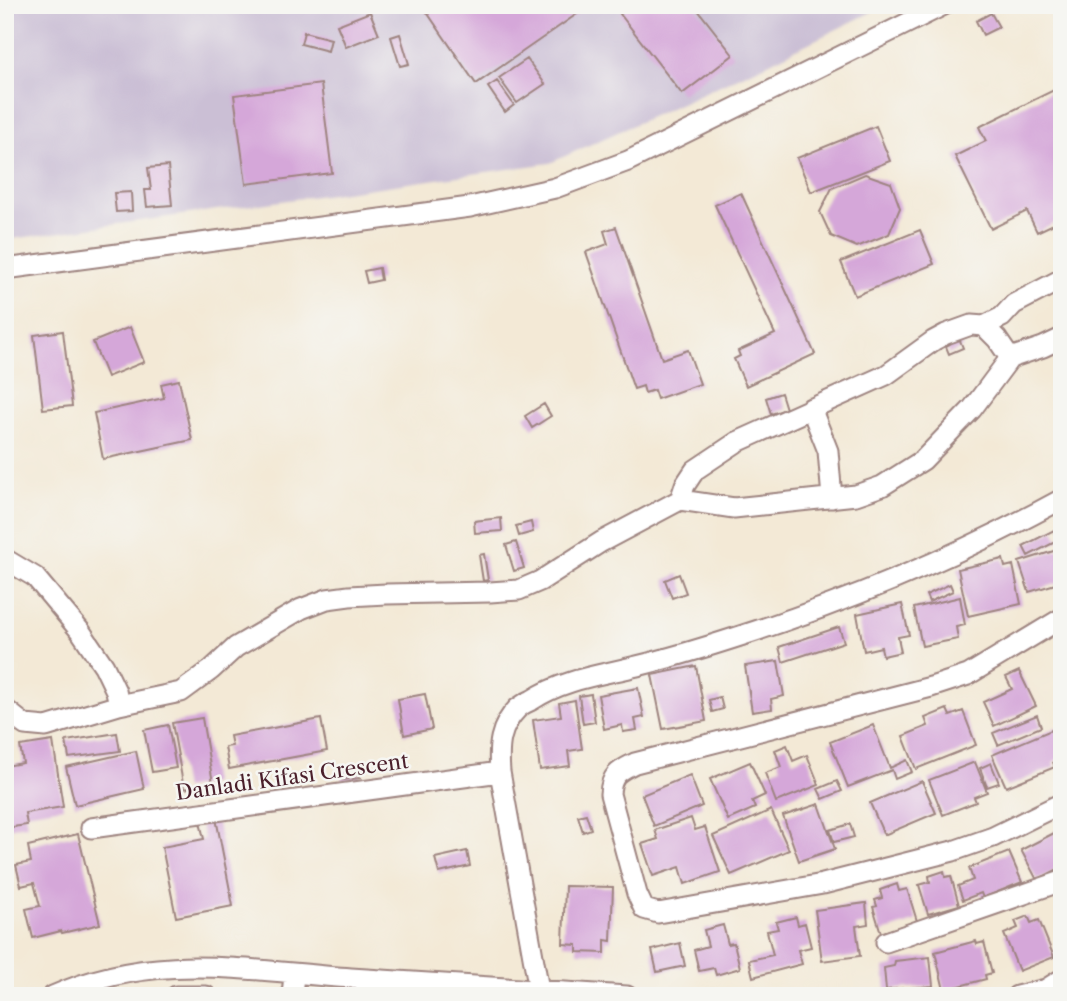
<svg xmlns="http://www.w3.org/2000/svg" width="1067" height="1001" viewBox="0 0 1067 1001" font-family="'Libre Caslon Text',serif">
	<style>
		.industrial { fill: #cbbfd5 }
		.building { fill: #d5a7d9 }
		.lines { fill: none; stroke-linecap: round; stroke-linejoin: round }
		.minor-casing { stroke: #9e8480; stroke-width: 23 }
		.minor { stroke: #fff; stroke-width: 19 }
		.labels { text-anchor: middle; stroke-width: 5; stroke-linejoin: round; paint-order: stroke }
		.street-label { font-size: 21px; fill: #4a1f2b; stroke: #f6f6f2 }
	</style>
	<rect width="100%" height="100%" fill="#f6f6f2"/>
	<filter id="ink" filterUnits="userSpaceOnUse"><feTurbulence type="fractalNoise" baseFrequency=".0143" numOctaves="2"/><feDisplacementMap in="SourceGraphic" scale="14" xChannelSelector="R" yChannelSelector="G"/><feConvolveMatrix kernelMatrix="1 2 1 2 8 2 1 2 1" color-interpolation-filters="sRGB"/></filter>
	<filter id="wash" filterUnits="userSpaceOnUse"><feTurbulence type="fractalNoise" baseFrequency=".00686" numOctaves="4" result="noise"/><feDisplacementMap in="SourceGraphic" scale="28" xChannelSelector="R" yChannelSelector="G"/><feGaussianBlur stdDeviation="1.57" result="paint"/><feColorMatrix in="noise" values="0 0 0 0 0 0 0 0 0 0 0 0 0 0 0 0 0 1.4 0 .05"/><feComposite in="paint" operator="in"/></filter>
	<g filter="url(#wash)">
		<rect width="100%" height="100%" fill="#f3e9d6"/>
		<path class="industrial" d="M5 5H886L764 65 550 163 5 240Z"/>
		<g id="blocks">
			<path class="building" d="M422 5H590L476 84Z
				M632 5H694L733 55 682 94 620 14Z
				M370 12 379 34 346 47 337 25Z
				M991 13 999 27 983 35 976 21Z
				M304 32 331 39 328 51 301 44Z
				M400 34 409 64 400 66 391 37Z
				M527 59 545 84 517 103 499 78Z
				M497 81 514 105 505 112 488 87Z
				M321 84 332 173 246 184 234 95Z
				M1062 86V220L1037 232 1027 211 991 229 955 156 986 141 979 127Z
				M876 126 890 161 811 192 797 158Z
				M168 166 172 205 147 207 145 190H151L148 168Z
				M865 174 891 183 900 208 889 234 857 247 831 236 820 212 832 188Z
				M131 192 132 211 116 212 114 193Z
				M741 193 815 354 746 386 734 359 740 356 738 351 775 334 715 205Z
				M616 227 662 359 688 350 700 384 657 399 654 390 645 393 643 386 634 389 586 252 608 244 604 231Z
				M920 230 934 264 855 296 841 262Z
				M379 268 381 280 367 283 364 271Z
				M130 327 144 362 107 377 93 342Z
				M63 331 72 406 43 409 34 335Z
				M957 333 963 348 949 354 943 339Z
				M179 380 192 440 103 459 94 413 164 398 161 384Z
				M781 393 786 409 771 414 766 398Z
				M544 404 551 416 532 428 525 416Z
				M501 518 502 531 475 533 474 521Z
				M531 522 533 532 519 536 516 526Z
				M1054 530 1059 540 1028 556 1023 546Z
				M516 542 524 568 514 571 506 545Z
				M1060 549 1062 554V582L1029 592 1019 562Z
				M484 554 488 580 483 581 479 555Z
				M1003 559 1005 567 1013 565 1021 604 968 616 958 569Z
				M679 574 686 593 672 598 665 580Z
				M950 584 953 591 929 602 926 595Z
				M960 597 965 625 956 627 958 639 922 646 914 608Z
				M902 604 909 635 898 637 901 652 883 656 881 647 864 651 857 614Z
				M839 627 844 642 783 662 779 647Z
				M778 661 784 696 771 699 772 709 752 712 745 666Z
				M696 666 706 721 663 729 652 675Z
				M1019 671 1036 706 994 726 983 702 1012 689 1006 677Z
				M638 688 644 717 635 719 637 730 623 732 622 725 604 729 598 695Z
				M425 694 432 729 404 735 398 699Z
				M591 694 595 722 583 724 579 696Z
				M720 697 723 709 712 712 709 700Z
				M575 700 582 749 568 751 570 766 540 770 533 720 561 716 559 703Z
				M947 709 950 716 963 711 976 745 916 769 903 736 928 726 925 718Z
				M1037 715 1041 727 998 745 993 733Z
				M202 718 213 783 184 789 172 723Z
				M321 719 327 751 229 769 225 747 232 746 230 736Z
				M168 725 176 768 152 772 144 730Z
				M873 725 890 768 907 760 912 772 895 779 892 770 848 787 830 742Z
				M1056 728 1062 742V758L1053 762 1055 767 1006 787 992 755Z
				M117 733 120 751 69 758 66 741Z
				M53 741 63 807 25 813 27 825 5 828V766L23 763 20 746Z
				M787 745 793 761 807 755 819 785 776 802 765 773 781 767 775 750Z
				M136 751 144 789 75 805 66 767Z
				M750 762 765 795 752 801 755 808 728 820 710 779Z
				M975 762 987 792 974 797 976 802 943 815 929 780Z
				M991 763 999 783 987 787 980 768Z
				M359 766 360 778 342 780 341 768Z
				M690 775 702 806 654 826 642 795Z
				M837 781 842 791 823 799 818 789Z
				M922 781 936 813 884 835 870 803Z
				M819 804 835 849 799 861 783 816Z
				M771 810 789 850 731 875 713 836Z
				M586 814 591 829 583 832 578 816Z
				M216 818 233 906 176 917 162 847 204 839 200 822Z
				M691 818 695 830 705 827 720 872 685 884 680 867 653 876 642 844 658 839 655 830Z
				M850 824 854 837 834 842 830 830Z
				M1062 829V867L1037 880 1021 850Z
				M78 834 100 924 62 933 61 931 33 938 26 909 40 906 34 883 21 886 16 865 31 862 28 846Z
				M467 851 470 866 439 873 435 858Z
				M1009 852 1022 882 983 898 981 893 963 900 958 886 973 880 969 868Z
				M944 871 945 877 951 876 959 905 928 914 919 885 930 882 929 876Z
				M897 884 899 891 907 889 917 921 881 933 873 907 877 906 875 900 882 898 880 890Z
				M565 886 613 887 611 941 605 940V953L577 952V945L563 944Z
				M866 903 868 924 856 926 860 956 822 961 815 910Z
				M1028 916 1031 923 1039 920 1054 957 1019 971 1004 934 1018 928 1015 921Z
				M796 917 798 925 805 923 811 947 798 950 802 964 753 977 749 960 773 955 767 931 778 929 776 922Z
				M723 925 728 944 734 943 740 968 716 975 714 968 699 971 694 950 708 946 704 930Z
				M976 941 977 944 984 942 992 973 985 975 986 979 944 990 935 952Z
				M680 943 685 966 657 972 652 950Z
				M930 957 933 986 886 990 884 968 894 966 895 961Z"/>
		</g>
	</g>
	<g filter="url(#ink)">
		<use href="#blocks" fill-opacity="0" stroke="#9e8480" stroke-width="2"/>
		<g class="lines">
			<defs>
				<path id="minor" d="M5 269 470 207 555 188 628 161 944 5
					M984 326 1002 317 1014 304 1062 279
					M811 408 828 451 832 498
					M680 500 734 508 856 495 882 486 923 460 972 409 1010 358 1043 347 1062 338
					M5 559 35 577 81 632 104 666 116 691 119 705 181 692 211 670 236 647 301 609 327 599 349 596 386 594 490 592 519 590 540 581 601 542 680 500 685 485 695 470 737 442 886 375 933 341 946 334 971 325 984 326 997 339 1010 358
					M1062 618 968 675 931 687 635 763C619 771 611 774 610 794L637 894 644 909 658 913 823 884 953 851 993 837 1062 803
					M5 709 25 725 46 727 119 705
					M91 828 500 772
					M886 942 1062 881
					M539 990 500 772C498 747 499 727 518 708 522 705 527 702 532 700 564 679 601 675 637 666 670 658 703 648 734 638 847 602 958 556 1062 499
					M53 996C153 950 247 971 351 978 443 984 535 990 627 996
					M176 996H206
					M292 996 294 974
					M1017 996 1046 989 1062 979"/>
			</defs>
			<use href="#minor" class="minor-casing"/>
			<use href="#minor" class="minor"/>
		</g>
	</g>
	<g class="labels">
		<g class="street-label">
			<text transform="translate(292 777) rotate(-8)" y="7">Danladi Kifasi Crescent</text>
		</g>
	</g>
	<rect width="1067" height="1001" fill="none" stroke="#f6f6f2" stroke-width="28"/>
</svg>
